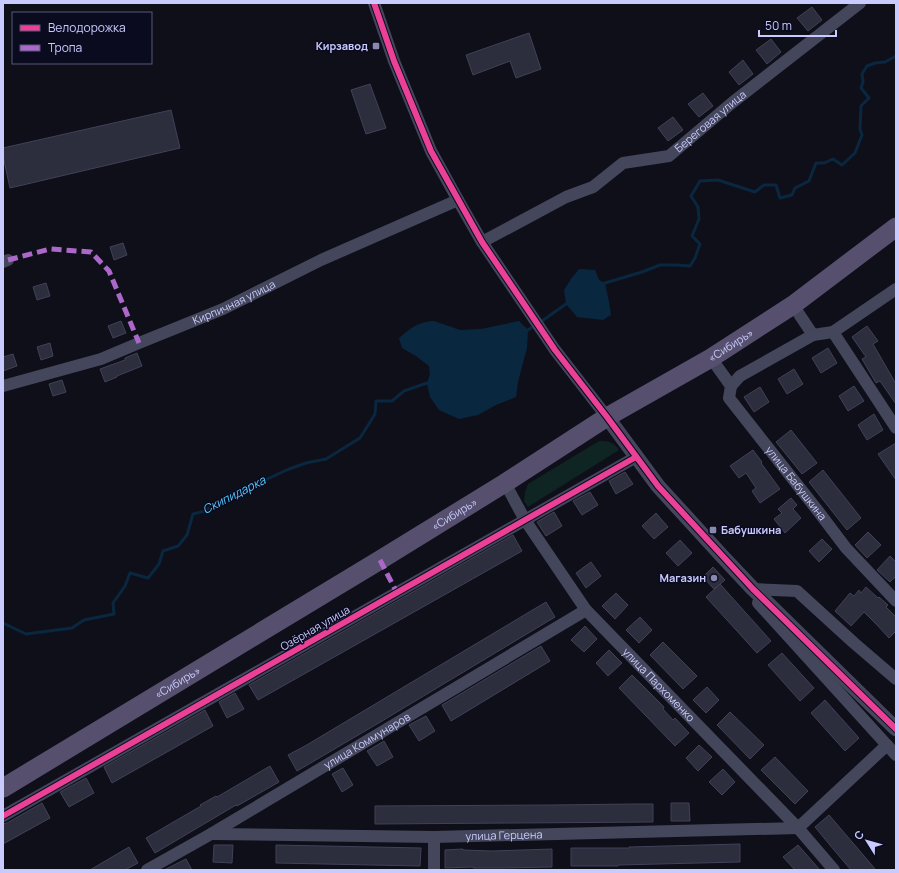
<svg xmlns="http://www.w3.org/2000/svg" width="899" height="873" viewBox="0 0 899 873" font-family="Manrope,sans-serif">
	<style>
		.green { fill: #0e2523 }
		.water { fill: #0a2740 }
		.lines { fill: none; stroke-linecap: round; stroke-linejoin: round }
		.stream { stroke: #0a2740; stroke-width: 3 }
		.building { fill: #2c2d3d; stroke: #414158 }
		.minor { stroke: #44465b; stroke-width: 12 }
		.tertiary { stroke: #44465b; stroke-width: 15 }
		.primary { stroke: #56506e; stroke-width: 19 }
		.quiet { stroke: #ac68c9; stroke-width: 5; stroke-dasharray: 10 5; stroke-linecap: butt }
		.cycleway-casing { stroke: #0b0b1f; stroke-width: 8 }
		.cycleway { stroke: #ea4096; stroke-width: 6 }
		.poi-dot { fill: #8889af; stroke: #0b0b1f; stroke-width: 1.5 }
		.labels { text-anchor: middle; stroke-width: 3; stroke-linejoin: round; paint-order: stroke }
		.poi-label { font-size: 11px; font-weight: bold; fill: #c9cbff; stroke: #0b0b1f; text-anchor: end }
		.street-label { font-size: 11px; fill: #c9cbff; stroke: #0b0b1f }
		.water-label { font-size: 12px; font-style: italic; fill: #57cbff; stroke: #0b0b1f }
	</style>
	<rect width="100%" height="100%" fill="#0f0f1a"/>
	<path class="green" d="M599 441C610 441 613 442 619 450L528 507 524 501 525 492 528 484Z"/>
	<path class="water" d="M579 269 595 270 599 280 605 283 609 302 611 315 603 320 577 317 566 304 564 290 571 279Z
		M434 321 460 330 481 329 519 321 528 330 527 348 518 382 516 397 496 405 478 415 459 419 439 410 430 397 427 383 430 374 429 366 416 356 402 348 399 338C412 327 418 322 434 321Z"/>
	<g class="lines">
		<path class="stream" d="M605 283 642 272 660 265H677L690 266 695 258 700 244 692 236 699 219 698 207 691 196 700 181 718 180 755 192 764 185H776L780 198 792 195 795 188 809 181 816 163H824L833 159 842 165 855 153 862 135 860 129 861 106 869 98 861 88 863 82 862 74 867 66 875 63 885 62 896 56
			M539 323 566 304
			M528 330 534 326
			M3 623 26 634 72 628 84 620 114 614 113 603 125 586 130 573 148 578 159 564 163 551 178 546 187 535 193 514 205 511 228 495 245 487 263 481 289 469 306 463 326 459 360 438 375 414 376 401H392L404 391 427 383"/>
	</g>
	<path class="building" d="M812 7 822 20 808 31 797 18Z
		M529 33 541 69 516 78 510 61 473 75 466 55Z
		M771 39 781 52 767 64 756 50Z
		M743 60 753 74 739 85 729 72Z
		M370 84 386 128 366 134 351 90Z
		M703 93 713 106 699 117 688 104Z
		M171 110 180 148 10 188 3 156V148Z
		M673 117 683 130 668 141 658 128Z
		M123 243 127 255 114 260 110 247Z
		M46 283 50 296 37 300 33 287Z
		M121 321 126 333 113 338 108 326Z
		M867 326 878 341 873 344 896 384V404L880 381 876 383 862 359 866 357 852 337Z
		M50 343 53 356 41 360 37 347Z
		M828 348 837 363 821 373 812 358Z
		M137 353 142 366 117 376V377L105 382 100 369 125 360V358Z
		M13 354 17 366 3 371V357Z
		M794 369 803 384 787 394 778 379Z
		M62 380 66 392 53 396 49 384Z
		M854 386 864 401 848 411 839 396Z
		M760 387 769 402 754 412 744 397Z
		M874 414 883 430 867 440 858 425Z
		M791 430 817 463 802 474 776 442Z
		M896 443V480L878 454Z
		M753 450 762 462 761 463 780 489 760 503 752 491 756 488 746 473 739 478 730 466Z
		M823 470 861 518 847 530 809 482Z
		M625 472 633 484 616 494 609 481Z
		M590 492 598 505 582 515 573 501Z
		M791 498 797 505 793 509 801 518 785 533 774 519 782 513 778 509Z
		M554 512 562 526 546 536 537 522Z
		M656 513 668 527 654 539 642 526Z
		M868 532 881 545 867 558 855 545Z
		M513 535 522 551 258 700 249 685Z
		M822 539 832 549 819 562 809 551Z
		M680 540 692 553 678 566 666 553Z
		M890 556 896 562V576L890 582 877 570Z
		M591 562 601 576 586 588 576 573Z
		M713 567 725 580 714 589 703 577Z
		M720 584 771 641 757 653 706 597Z
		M866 587 878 598 879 597 888 605 886 607 896 617V631L889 638 877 625 864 612 851 626 835 611 850 593 854 596 859 590 861 593Z
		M616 593 628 605 615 619 602 606Z
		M546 602 555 617 377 724 297 771 288 755 305 746Z
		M640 617 652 630 639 643 626 630Z
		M585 626 597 639 584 652 571 640Z
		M663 642 697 676 683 689 650 655Z
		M541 646 550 661 451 721 442 705Z
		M609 650 622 663 608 676 596 663Z
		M782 653 814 688 800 701 768 665Z
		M632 675 664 707 663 709 673 720 675 718 689 733 675 746 619 688Z
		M707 687 719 700 706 713 693 700Z
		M235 693 244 709 227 718 219 702Z
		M825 700 859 738 845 751 811 713Z
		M205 710 213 726 112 783 104 767Z
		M730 712 764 745 750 759 717 725Z
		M426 716 435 731 419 741 409 725Z
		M384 741 393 757 377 766 367 751Z
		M699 745 712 757 698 771 686 758Z
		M775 757 808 791 795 804 761 770Z
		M270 766 279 782 237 806 236 805 155 853 146 838 201 806 200 805 216 796 217 797Z
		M343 768 353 785 342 792 332 774Z
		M723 769 735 782 722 795 709 782Z
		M86 778 94 793 69 807 60 792Z
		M42 803 50 818 3 844V824L7 823Z
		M671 803H689L690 821H671Z
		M634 804H653V822L375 824V806L552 805Z
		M829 815 841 829 876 870H851L834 850 815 827Z
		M740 844V862L618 865V866H571V848H629V847Z
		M214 845H233L232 863 213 862Z
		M276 845 421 848 420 866 276 863Z
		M798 845 820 870H795L783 857Z
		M129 847 138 863 125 870H90Z
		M463 849V850L492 851 552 849V867L503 868H473V867L445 868V850Z
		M186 859 192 870H164Z"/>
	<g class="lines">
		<g class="minor">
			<path d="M374 3 394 61 431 151 458 200 482 242 555 350 607 417"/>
			<path id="s1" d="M482 242 566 197 593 187 623 163 669 156 733 102 860 3"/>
			<path d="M3 262 8 260"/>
			<path d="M793 305 813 335"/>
			<path d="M833 332 896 428"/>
			<path id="s2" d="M711 358 731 386 729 398 818 511 846 548 896 601"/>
			<path id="s3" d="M3 386 101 359 139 343 223 309 321 260 458 200"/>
			<path d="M731 386 740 376 813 335 833 332 896 289"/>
			<path id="s4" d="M505 483 525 520 586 610 798 828 834 870"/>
			<path d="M753 589 797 591 854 643 896 679"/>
			<path d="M758 603 896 755"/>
			<path d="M3 816 636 457"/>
			<path id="s5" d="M211 834 434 837 798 828 887 745"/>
			<path d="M434 837V870"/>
			<path id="s6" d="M147 870 211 834 586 610"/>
		</g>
		<path class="tertiary" d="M607 417 658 486 722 556 753 589 896 729"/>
		<path class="primary" id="s7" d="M3 788 380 560 505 483 607 417 711 358 793 305 896 227"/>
		<path class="quiet" d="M8 260 50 249 91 252 109 271 139 343
			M380 560 397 593"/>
		<defs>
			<path id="cycleway" d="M374 3 394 61 431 151 482 242 555 350 607 417 658 486 753 589 896 729
				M3 816 636 457"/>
		</defs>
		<use href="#cycleway" class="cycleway-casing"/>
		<use href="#cycleway" class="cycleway"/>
	</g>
	<g class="poi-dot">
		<rect x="372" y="42" width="8" height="8" rx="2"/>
		<rect x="709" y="526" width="8" height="8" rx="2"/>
		<circle cx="714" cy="578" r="4"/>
	</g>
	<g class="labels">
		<g class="poi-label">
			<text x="368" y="50">Кирзавод</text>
			<text x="721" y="534" text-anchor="start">Бабушкина</text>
			<text x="706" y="582">Магазин</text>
		</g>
		<g class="street-label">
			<text dy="4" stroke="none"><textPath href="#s1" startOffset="263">Береговая улица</textPath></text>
			<text dy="4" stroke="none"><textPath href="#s3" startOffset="246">Кирпичная улица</textPath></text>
			<text dy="4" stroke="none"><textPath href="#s7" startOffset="852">«Сибирь»</textPath></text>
			<text dy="4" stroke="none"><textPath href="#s2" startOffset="155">улица Бабушкина</textPath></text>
			<text dy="4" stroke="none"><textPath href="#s7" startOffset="528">«Сибирь»</textPath></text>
			<text transform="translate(315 628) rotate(-30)" y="4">Озёрная улица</text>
			<text dy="4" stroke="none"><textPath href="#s7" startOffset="204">«Сибирь»</textPath></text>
			<text dy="4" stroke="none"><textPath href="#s4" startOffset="255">улица Пархоменко</textPath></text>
			<text dy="4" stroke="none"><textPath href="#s6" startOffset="255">улица Коммунаров</textPath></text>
			<text dy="4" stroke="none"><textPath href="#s5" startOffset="293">улица Герцена</textPath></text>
		</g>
		<g class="water-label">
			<text transform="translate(234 495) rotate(-27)" y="4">Скипидарка</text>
		</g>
	</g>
	<rect width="899" height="873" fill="none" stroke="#c9cbff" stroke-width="8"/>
	<rect x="12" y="12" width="140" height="52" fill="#0b0b1f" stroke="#575879"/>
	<rect x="20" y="25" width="20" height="6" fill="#ea4096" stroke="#575879"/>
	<text x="48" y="32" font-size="12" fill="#c9cbff">Велодорожка</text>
	<rect x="20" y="45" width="20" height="6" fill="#ac68c9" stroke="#575879"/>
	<text x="48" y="52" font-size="12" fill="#c9cbff">Тропа</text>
	<g transform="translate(867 841) rotate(307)" stroke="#0b0b1f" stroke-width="3" paint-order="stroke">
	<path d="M0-3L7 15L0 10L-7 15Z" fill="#c9cbff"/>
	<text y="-6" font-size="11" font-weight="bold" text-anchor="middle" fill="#c9cbff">С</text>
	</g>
	<path d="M759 30v6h77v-6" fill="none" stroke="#c9cbff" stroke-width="2"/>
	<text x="765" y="30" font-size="12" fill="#c9cbff" stroke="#0b0b1f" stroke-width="3" paint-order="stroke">50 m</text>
</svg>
